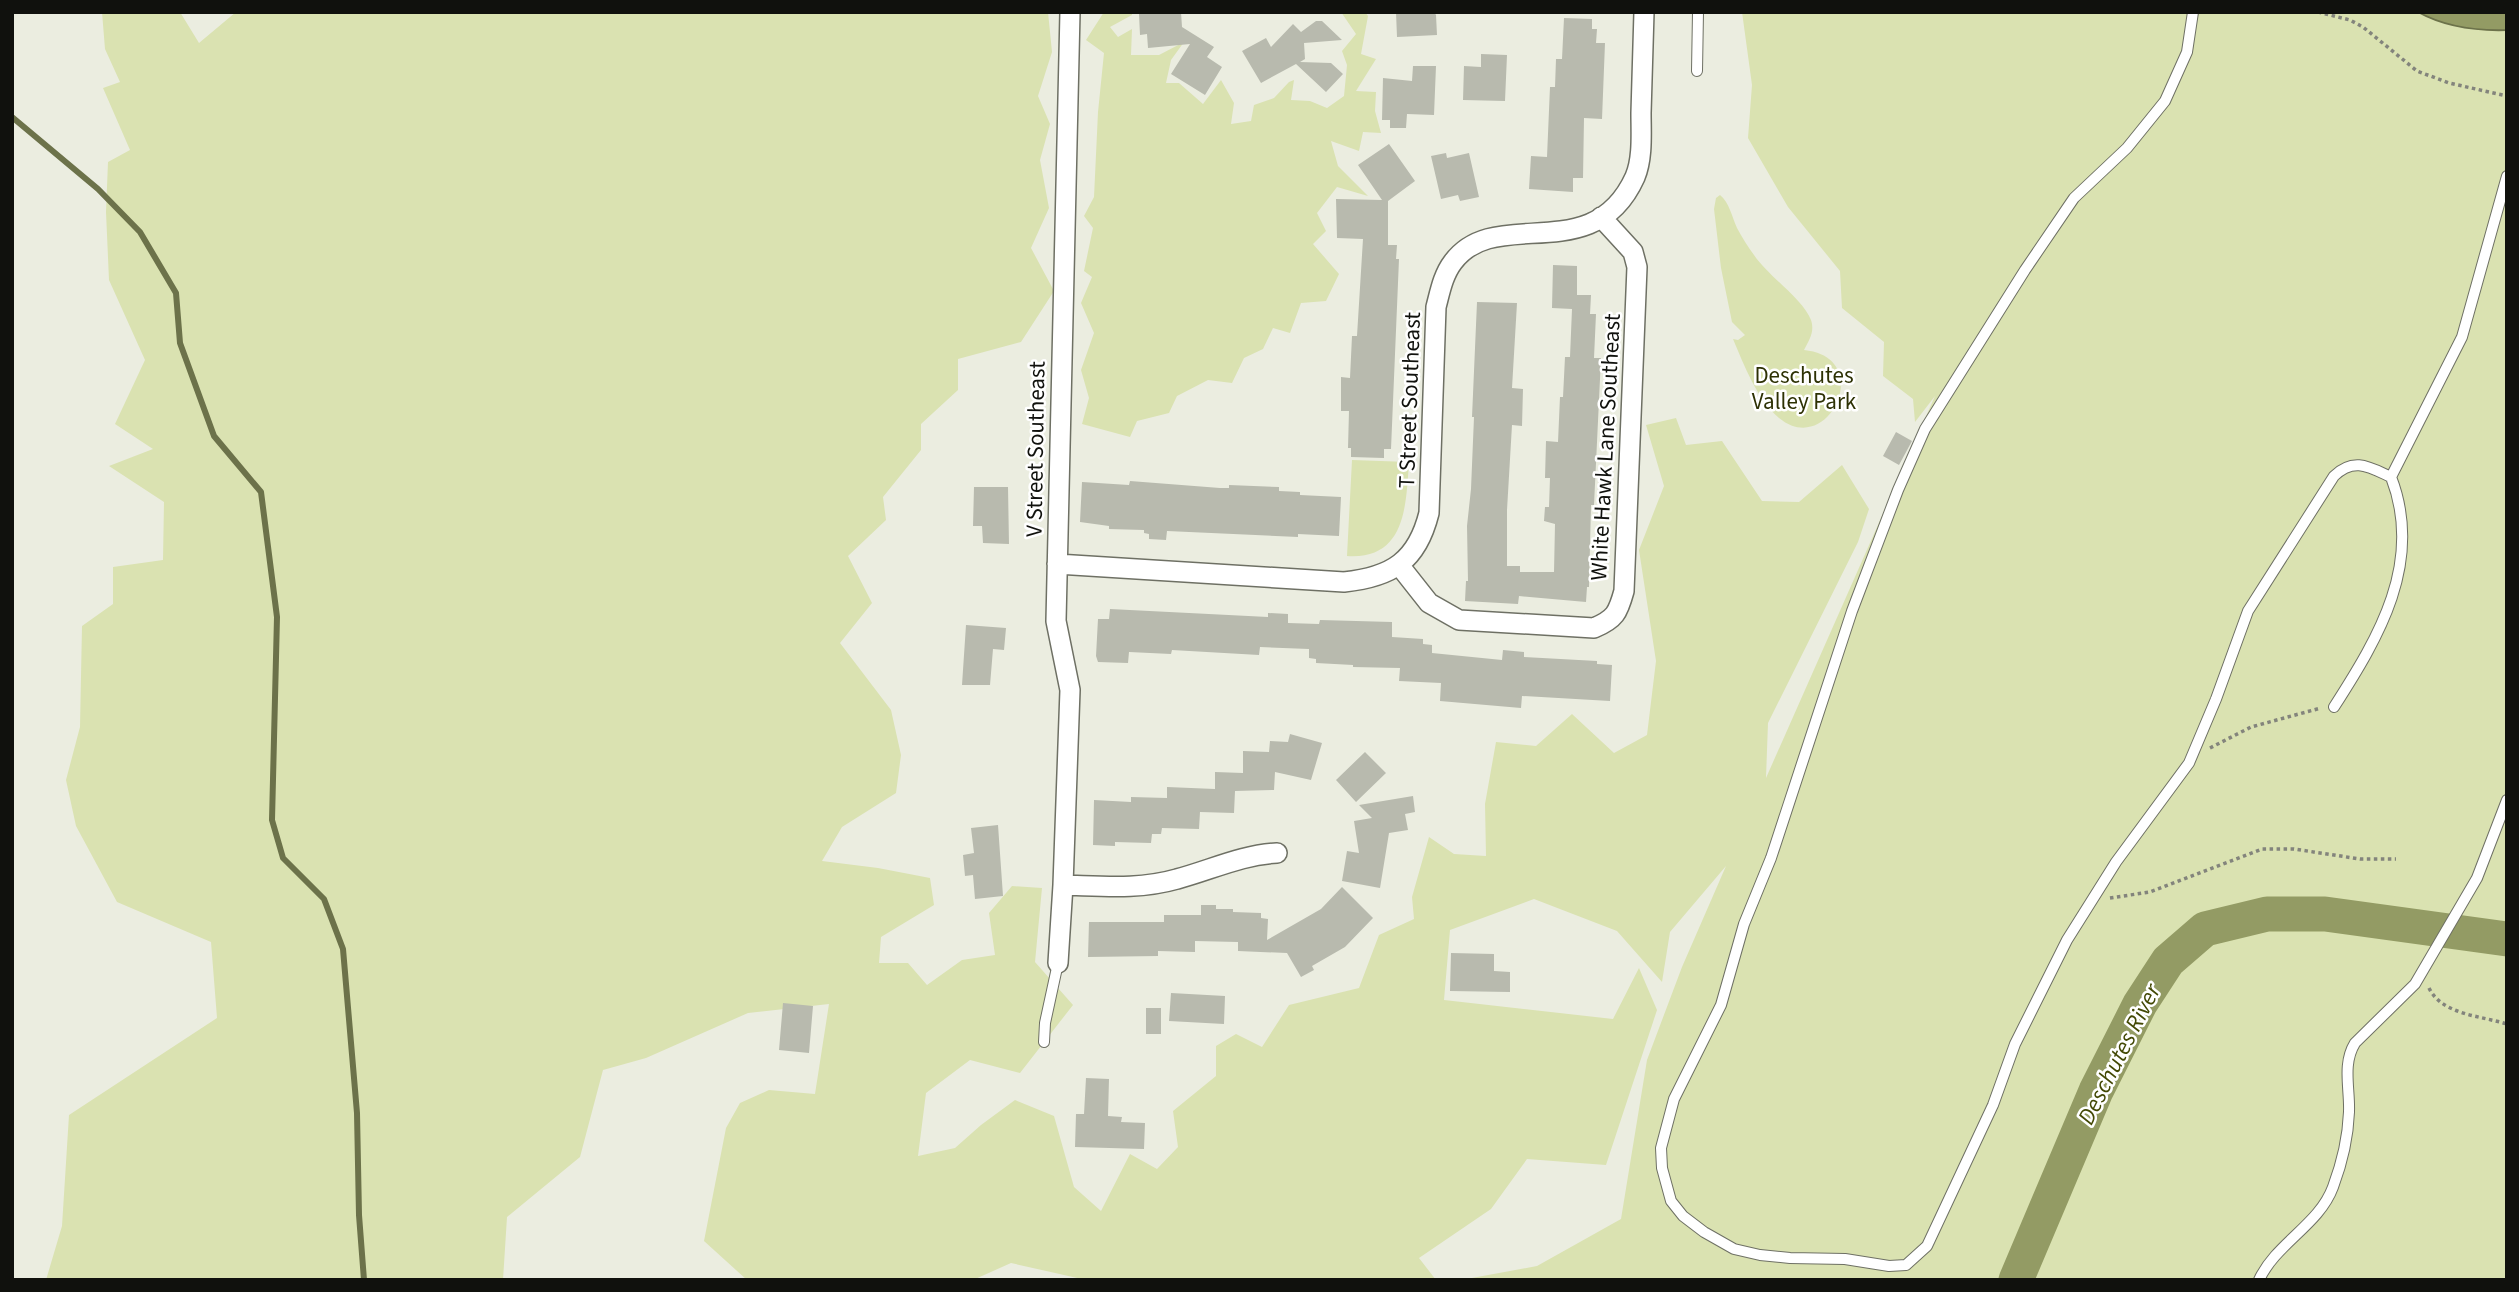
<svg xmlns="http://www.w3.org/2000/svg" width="2519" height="1292" viewBox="0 0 2519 1292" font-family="'Source Sans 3',sans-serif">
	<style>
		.green { fill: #dae2b1 }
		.water { fill: #939b64; stroke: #6c724a; stroke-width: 2 }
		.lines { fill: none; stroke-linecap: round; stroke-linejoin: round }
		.stream { stroke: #6c724a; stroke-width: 6 }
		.river { stroke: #939b64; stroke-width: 35 }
		.building { fill: #b8baae }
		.lane-casing { stroke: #6e7064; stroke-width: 12 }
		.street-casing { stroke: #6e7064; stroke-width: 22 }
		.path { stroke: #83847c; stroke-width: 3.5; stroke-dasharray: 3.5 3.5; stroke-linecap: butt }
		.lane { stroke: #fff; stroke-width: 10 }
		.street { stroke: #fff; stroke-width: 19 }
		.labels { text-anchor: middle; stroke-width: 5; stroke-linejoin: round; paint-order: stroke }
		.park-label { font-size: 23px; fill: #2d3104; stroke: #fff }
		.street-label { font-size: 23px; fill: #10110d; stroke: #fff }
		.water-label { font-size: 24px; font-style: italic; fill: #434905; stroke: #fff }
	</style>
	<rect width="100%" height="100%" fill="#ebede0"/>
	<path class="green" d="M102 12H180L199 43 236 12H1048L1052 52 1038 96 1050 124 1040 160 1049 208 1031 248 1054 291 1021 342 958 359V390L921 424V450L883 497 886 520 848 556 872 603 840 643 891 710 901 755 896 793 842 827 822 861 878 868 930 878 934 905 881 937 879 963H908L927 985 962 960 995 955 989 913 1012 886 1042 888 1035 962 1073 1005 1020 1073 970 1060 926 1093 918 1156 955 1148 981 1125 1015 1100 1054 1116 1074 1187 1101 1211 1130 1154 1157 1169 1178 1147 1173 1111 1216 1076V1046L1236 1034 1262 1047 1289 1005 1359 988 1379 935 1414 919 1412 897 1429 837 1454 854 1486 856 1485 804 1496 742 1536 746 1572 714 1614 753 1647 735 1656 661 1639 550 1664 486 1646 425 1676 418 1686 445 1722 441 1762 501 1799 502 1842 465 1869 509 1858 542 1768 723 1766 778 1935 396 1915 422 1913 399 1883 376 1884 342 1842 308 1840 271 1788 207 1748 138 1752 85 1742 12H2507V1280H1461L1537 1266 1621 1219 1647 1060 1682 967 1726 866 1670 932 1662 982 1617 931 1534 899 1450 930 1444 1000 1613 1019 1639 968 1657 1010 1606 1165 1527 1159 1491 1209 1419 1258 1436 1280H1086L1011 1263 973 1280H747L704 1241 726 1128 740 1103 769 1090 815 1094 829 1004 748 1013 646 1058 603 1070 580 1157 507 1217 503 1280H46L62 1226 69 1115 217 1018 211 942 117 902 76 826 66 780 80 727 82 626 113 604V567L163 560 164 502 109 466 153 449 115 424 145 360 109 280 106 212 108 162 130 150 103 88 120 82 105 49Z
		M1104 12H1132V15L1110 27 1118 37 1132 29 1131 55H1159L1184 42 1171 60 1166 83H1179L1203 104 1221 80 1234 103 1231 124 1251 121 1254 105 1274 98 1289 82 1294 80 1291 100 1310 101 1327 108 1344 96 1347 65 1342 51 1356 34 1341 12H1365L1368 16 1361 54 1376 59 1356 91 1376 92 1375 111 1381 133 1363 132 1359 151 1331 141 1338 166 1368 196 1337 187 1317 213 1326 231 1313 244 1339 274 1326 301 1301 303 1290 333 1273 328 1263 349 1244 358 1232 383 1208 380 1177 396 1169 413 1137 421 1130 437 1082 424 1089 398 1081 370 1094 333 1081 303 1092 277 1084 271 1093 228 1084 216 1094 197 1098 112 1104 53 1086 40Z
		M1720 195C1729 202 1732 217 1737 228 1742 237 1748 247 1754 255 1768 276 1803 299 1811 320 1815 332 1809 340 1804 350 1876 357 1829 459 1779 418 1757 399 1744 365 1733 339L1738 340 1745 335 1732 322 1721 268 1714 209 1716 198Z
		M1352 460 1409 462C1406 505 1406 560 1347 556Z"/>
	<path class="water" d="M2418 12H2507V30C2476 31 2445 27 2418 12Z"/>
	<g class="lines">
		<path class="stream" d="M12 117 98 189 140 232 176 293 180 343 214 436 261 492 277 617 272 820 283 858 324 899 343 949 357 1113 359 1215 364 1280"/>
		<path class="river" d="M2016 1280 2096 1091 2140 1004 2168 961 2205 929 2267 914H2325L2507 939"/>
	</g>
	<path class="building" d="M1181 12 1182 27 1214 47 1207 57 1222 67 1205 95 1171 74 1190 44 1148 48 1147 34 1140 35 1139 14Z
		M1396 12H1434L1436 15 1437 35 1397 37Z
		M1564 18 1592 19V29H1597L1596 43H1605L1602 119 1584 118 1583 178H1573V192L1529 189 1531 156 1547 157 1550 87H1555L1556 59H1562Z
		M1316 21H1322L1342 40 1304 43 1305 59 1300 62 1331 63 1343 74 1326 92 1296 64 1261 83 1242 51 1266 38 1271 47 1293 24 1301 32Z
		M1481 54 1507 55 1505 101 1463 100 1464 66 1481 67Z
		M1413 66H1436L1434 115 1407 114 1406 128H1390V120H1382L1383 78 1412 81Z
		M1389 144 1415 181 1388 201V245H1397L1396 259H1399L1391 449H1384V458L1351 457V448H1348L1349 411H1341V377L1350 378 1352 336H1357L1363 239 1337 238 1336 199 1382 200 1358 165Z
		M1446 153 1447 158 1469 153 1479 197 1460 201 1458 195 1441 199 1431 156Z
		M1553 265 1577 266V295H1591L1590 314H1596L1594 358H1601L1594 505H1591L1589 587H1587L1586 602 1519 596 1518 604 1465 601 1466 581H1468L1467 526 1471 489 1474 417H1472L1477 302 1517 303 1512 388 1523 389 1522 426 1512 425 1507 510V566H1520V572H1554L1555 524 1544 521 1545 507H1549L1550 478H1545L1546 441 1558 442 1560 397H1563L1565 357H1570L1572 309 1552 308Z
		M1896 432 1912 441 1899 465 1883 456Z
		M1130 481 1220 488H1229V485L1279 487V491L1300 492V495L1341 497 1339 536 1298 534V537L1167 531 1166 540 1149 539V534L1144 533V530L1109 529V526L1080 522 1082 482 1129 485Z
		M974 487H1008L1009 544 983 543 982 526H973Z
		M1110 609 1268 617V613L1288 614V623L1319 624 1320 620 1392 622V637L1423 639V644L1432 645V653L1502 660 1503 650 1524 652V657L1597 661V664L1612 665 1610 701 1522 696 1521 708 1440 701 1441 683 1399 681 1400 668 1353 667V665L1316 663V659L1309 658V649L1260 647 1259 655 1172 650 1171 654 1129 652 1128 663 1098 662 1096 656 1098 619H1109Z
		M966 625 1006 628 1004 650 993 649 990 685H962Z
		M1290 734 1322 743 1311 780 1275 772 1274 790 1235 791 1234 813 1200 812 1199 829 1162 828 1161 834H1152L1151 843 1115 842V846L1093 845 1094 800 1131 802V797L1167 798V787L1215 789V772L1243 773V751L1269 752 1270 741 1288 742Z
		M1365 752 1386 773 1356 802 1336 780Z
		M1413 796 1415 812 1405 814 1408 830 1389 833 1380 888 1342 881 1347 851 1359 853 1354 821 1372 818 1359 805Z
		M998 825 1003 896 975 899 973 875 965 876 963 855 974 853 971 828Z
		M1342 887 1373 918 1345 947 1312 966 1314 970 1301 977 1287 953 1238 951V942L1195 941V952L1158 951V956L1088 957 1089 922H1164V915H1201V905H1216V909H1233V912L1261 913V918L1268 919 1267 940 1321 909Z
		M1451 953 1494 954V971L1510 972V992L1450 991Z
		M1171 993 1225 996 1224 1024 1169 1021Z
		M783 1003 813 1006 809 1053 779 1050Z
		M1146 1008H1161V1034H1146Z
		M1086 1078 1109 1079 1108 1116 1122 1117 1121 1122 1145 1123 1144 1149 1075 1147 1076 1114H1084Z"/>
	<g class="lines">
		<defs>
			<path id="lane" d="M2193 12 2187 52 2165 101 2127 148 2074 198 2025 270 1925 429 1898 490 1852 611 1771 858 1744 924 1721 1005 1674 1099 1661 1148 1662 1168 1671 1201 1683 1216 1704 1232 1734 1249 1760 1255 1790 1258 1845 1259 1889 1266 1906 1265 1927 1246 1993 1105 2015 1044 2067 940 2116 862 2189 763 2216 699 2248 611 2334 476C2354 457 2369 467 2391 477 2424 562 2379 637 2334 707
				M1697 71 1698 12
				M2391 477 2462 337 2507 176
				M1044 1042 1045 1023 1058 963
				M2259 1280C2276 1243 2319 1225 2333 1187 2342 1163 2348 1138 2349 1112 2350 1089 2342 1064 2355 1043L2415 984 2477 878 2507 800"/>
			<path id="street" d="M1057 564 1344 582C1392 577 1417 561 1429 513L1436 307C1440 292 1443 275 1453 262 1496 204 1593 270 1635 177 1643 158 1641 133 1641 113 1642 80 1643 46 1644 12
				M1399 565 1429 603 1459 620 1594 628C1615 619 1618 613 1624 591L1637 267 1633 252 1601 217
				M1063 885C1102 886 1139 890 1177 879 1211 870 1241 855 1277 853
				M1058 963 1063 885 1070 690 1056 621 1070 12"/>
		</defs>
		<use href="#lane" class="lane-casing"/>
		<use href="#street" class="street-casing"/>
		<path class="path" d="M2318 12 2350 20 2363 27 2417 71 2449 83 2507 96
			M2210 748 2251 727 2321 708
			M2110 898 2150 892 2262 849H2294L2360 859H2396
			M2429 988C2442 1015 2482 1016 2507 1024"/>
		<use href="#lane" class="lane"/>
		<use href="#street" class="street"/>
	</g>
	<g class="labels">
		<g class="park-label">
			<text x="1804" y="383">Deschutes<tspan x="1804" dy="26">Valley Park</tspan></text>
		</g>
		<g class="street-label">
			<text transform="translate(1409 400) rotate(-88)" y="8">T Street Southeast</text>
			<text transform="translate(1605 447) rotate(-87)" y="8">White Hawk Lane Southeast</text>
			<text transform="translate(1035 449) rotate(-89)" y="8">V Street Southeast</text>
		</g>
		<g class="water-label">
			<text transform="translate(2119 1054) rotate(-63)" y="8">Deschutes River</text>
		</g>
	</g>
	<rect width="2519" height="1292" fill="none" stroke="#10110d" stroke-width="28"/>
</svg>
